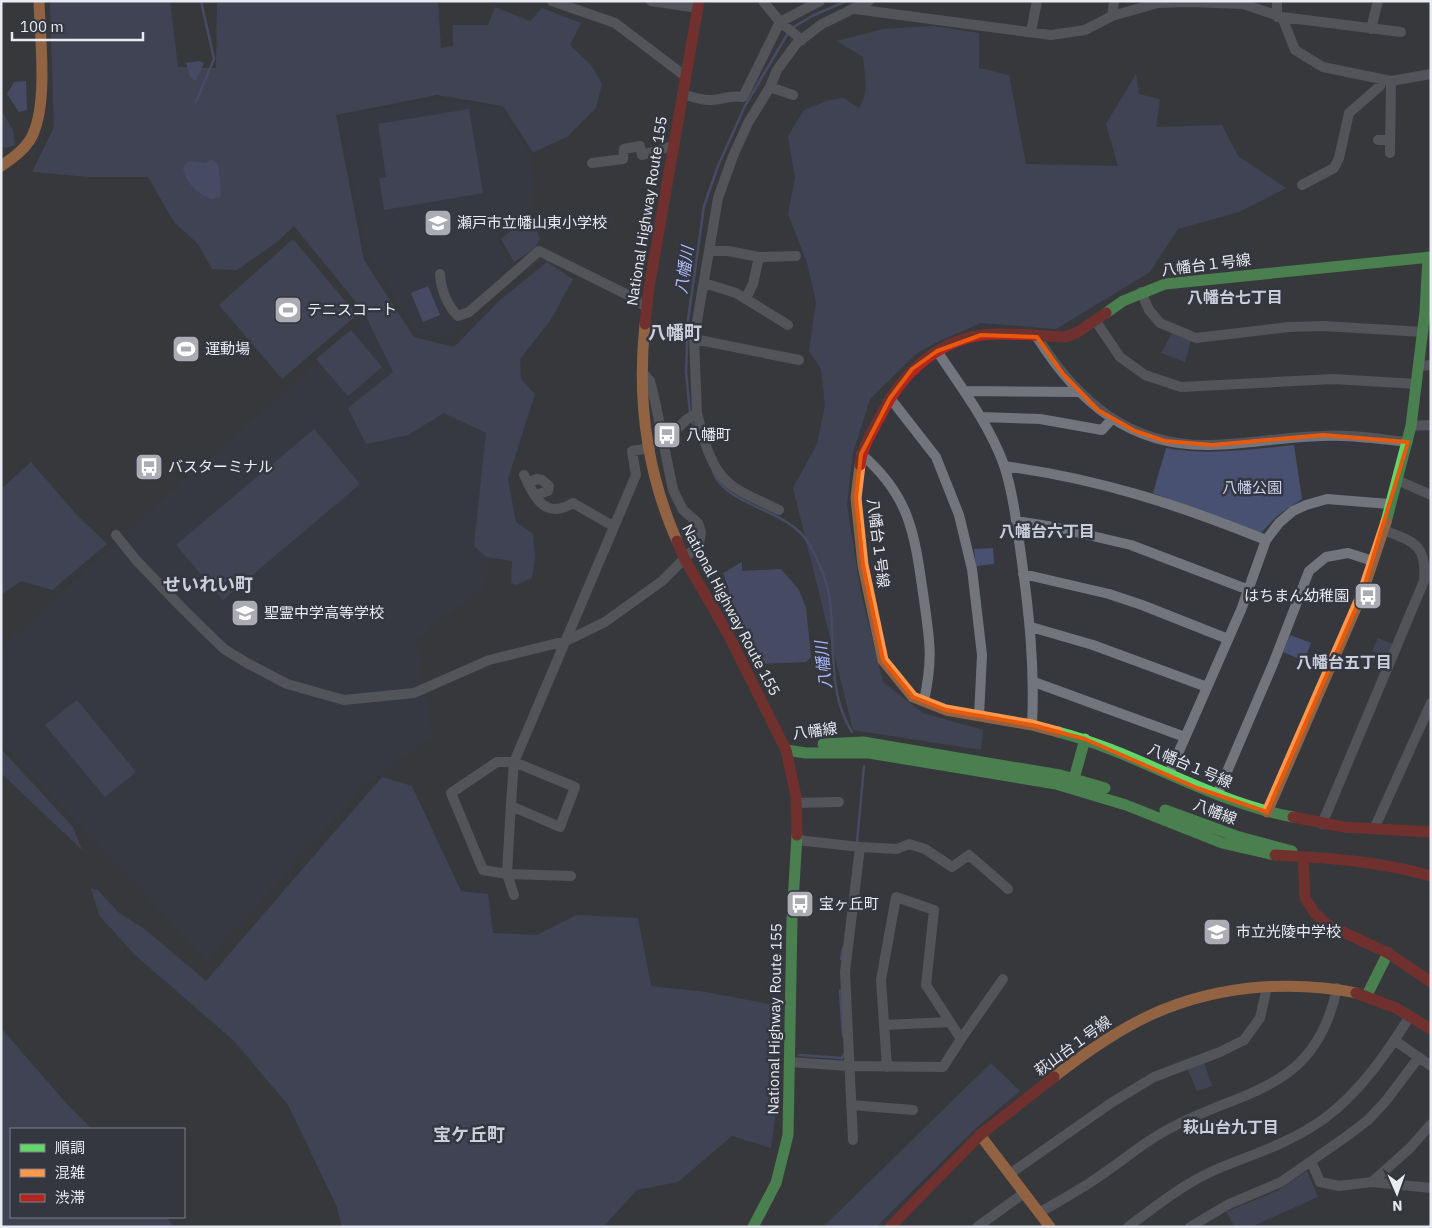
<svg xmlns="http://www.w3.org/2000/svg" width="1432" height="1228" viewBox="0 0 1432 1228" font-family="'IBM Plex Sans','Noto Sans JP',sans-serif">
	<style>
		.built { fill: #383b49 }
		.green { fill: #495172 }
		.water { fill: #596393 }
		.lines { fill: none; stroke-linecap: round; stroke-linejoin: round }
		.stream { stroke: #596393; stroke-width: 2.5 }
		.street { stroke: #73757d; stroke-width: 10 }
		.fast { stroke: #63d668; stroke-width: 11 }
		.slow { stroke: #ff974d; stroke-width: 11 }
		.jam { stroke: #b3261e; stroke-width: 11 }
		.marked { fill: none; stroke: #e8590c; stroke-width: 4; stroke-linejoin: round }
		.labels { text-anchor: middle; stroke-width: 5; stroke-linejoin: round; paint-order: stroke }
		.street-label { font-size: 15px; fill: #e9ebf2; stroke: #343640 }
		.poi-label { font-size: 15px; fill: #e9ebf2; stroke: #343640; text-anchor: start }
		.park-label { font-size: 15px; fill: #cad2f2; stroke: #343640 }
		.water-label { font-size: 16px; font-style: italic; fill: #adbbfa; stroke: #343640 }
		.neighbourhood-label { font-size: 16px; font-weight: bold; fill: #cbcedb; stroke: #343640 }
		.quarter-label { font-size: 18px; font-weight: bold; fill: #cbcedb; stroke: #343640 }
	</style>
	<rect width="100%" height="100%" fill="#37383d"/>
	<path class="built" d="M436 99 501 108 531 157 533 207 497 238 509 265 451 340 417 333 368 256 339 116Z
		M375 311 401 347 506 372 486 586 416 639 433 736 365 785 207 961 1 742V648L191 474Z"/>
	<path class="green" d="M52 1H170L178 67 216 68 217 1H438L441 48 453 46V25H488L495 7 530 21 542 8 581 23 570 45 591 65 602 84 596 108 567 137 533 152 503 106 437 95 336 115 364 260 414 337 454 347 500 300 547 262 573 279 550 321 520 359 521 379 535 394 508 479 516 522 533 534 535 558 532 578 516 585 511 583 512 561 486 557 474 546 486 433 444 413 408 435 366 444 348 408 393 372 364 312 294 226 277 242 237 270 212 269 198 244 174 222 148 177H89L32 172 54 127 50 5Z
		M933 26 979 33V68L1009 75 1026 164 1118 166 1106 124 1136 74 1139 94 1160 99 1156 127 1222 125 1238 156 1286 188 1239 212 1178 229 1150 272 1056 329 981 323 935 343 916 354 870 399 853 453 847 505 861 593 883 682 923 713 983 730 981 750 853 730 793 488 817 444 825 406 821 369 809 351 816 302 807 263 788 214 795 178 788 136 804 110 829 100 843 98 859 108C869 93 865 75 863 57L837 41 883 29Z
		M469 109 483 193 384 210 379 178 386 177 378 124Z
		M1 110 13 130 15 145 5 148 1 145Z
		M523 220 534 221 540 239 534 249 514 262 501 239Z
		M293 239 357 315 282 379 219 305Z
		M351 330 382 367 348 396 316 359Z
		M1172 333 1191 340 1185 362 1161 353Z
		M314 429 360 484 223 600 176 545Z
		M1294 445 1302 499 1277 516 1261 533 1153 493 1166 448C1209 456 1251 449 1294 445Z
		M31 462 76 514 107 544 52 590 21 581 1 595V489Z
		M993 548 994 564 976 566 974 549Z
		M1290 635 1311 643 1304 661 1283 652Z
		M1378 638 1395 645 1389 659 1372 651Z
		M77 700 136 772 105 797 45 725Z
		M1 749 73 827 82 850 1 773Z
		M382 777 412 786 461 891 488 894 493 933 537 935 576 915 638 918 651 986 706 992 774 1005 771 1044 778 1097 771 1148 732 1136 678 1182 637 1190 603 1227H342L337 1207 288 1105 234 1041 134 954 99 915 91 889 98 890 118 912 146 930 206 981Z
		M1 1028 67 1104 92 1129H11V1217H167L173 1227H1Z
		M991 1063 1020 1091 977 1127 876 1227H823Z
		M1204 1063 1212 1086 1197 1091 1187 1068Z
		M1307 1171 1318 1197 1251 1227H1235L1226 1212 1279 1190Z"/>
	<path class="water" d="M199 61 204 63 196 81 190 77 186 63Z
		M26 81 27 110 19 112 7 94 14 82Z
		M212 160 218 164 221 194 220 197 212 199C198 195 185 182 183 167L189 161 205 163Z
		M428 286 440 315 423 322 411 293Z
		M742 562V571L781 569 799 590 806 608 811 657 806 662 759 664 729 609V590L723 573Z"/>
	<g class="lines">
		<path class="stream" d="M792 28 812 16 846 1
			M196 102 214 59 201 1
			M690 413 686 372 688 320 704 206 718 166 745 106 788 33
			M691 419 700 441
			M713 472C728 508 789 508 809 544 817 558 826 577 829 594 836 639 826 691 852 732
			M857 842 864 766
			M841 959 843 948
			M840 991 843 1036
			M799 1055 842 1058 844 1054"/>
		<path class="street" d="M552 1 615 23 685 76
			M651 1 698 8
			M763 1 780 22 802 40
			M1277 1V17
			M855 9 1051 35 1085 30 1112 16 1158 3 1190 2 1243 4 1282 17 1295 50 1323 67 1391 81 1431 74
			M1112 16 1114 1
			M1282 17 1401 32
			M1371 29 1378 1
			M1031 32 1037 1
			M770 87 793 95
			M682 94C690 96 700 100 709 100 724 101 726 94 743 97L780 22 820 1
			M1378 140H1390
			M1390 153 1391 81
			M592 163 623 159 624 149 640 146 642 155 672 146
			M1302 185 1334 168 1339 158 1349 113 1380 86 1381 80
			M710 251H728L759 257 796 256
			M440 274C441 289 447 305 458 316L469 312 539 251 630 296 646 307
			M704 283 736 293 788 325
			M1141 292 1149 310 1160 323 1196 338 1289 327 1324 326 1423 332
			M746 298 753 284 759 257
			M1095 320 1120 357 1145 375 1181 387 1333 379 1417 384
			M1037 337C1078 402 1130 447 1211 445 1248 444 1284 437 1321 436 1349 434 1379 439 1408 442
			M694 339 799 360
			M937 351C961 387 989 424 1004 465 1013 493 1017 526 1021 555 1029 612 1035 667 1032 725
			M1419 366 1431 365
			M964 391 1078 392
			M890 398 936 457 959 515 972 569 982 655 979 716
			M697 413C702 433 708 459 721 475 734 492 760 500 779 510
			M981 417 1040 419 1102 430 1112 419
			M1411 426 1431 425
			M664 442 686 420 697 413 694 339 718 198 733 156 748 123 770 87 777 70 797 43 822 24 869 1
			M861 454C912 497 915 538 924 600 930 642 933 659 924 701
			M1004 466C1100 479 1176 504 1266 540
			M524 475C535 498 545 520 573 503L613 526
			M1397 480 1431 495
			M528 484 536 479 542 480 549 486 548 491 535 495
			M1016 521 1054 527 1131 545 1249 590
			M116 535 136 560 183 609 224 649 247 663 287 684 344 700 414 693 489 660 566 641 605 622 662 581 699 544 701 532 698 523 683 510 673 490 655 401 650 381 644 374
			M1023 574 1109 594 1142 605 1228 639
			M1031 627 1093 645 1207 687
			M1034 682 1185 737
			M1169 774 1241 610 1266 540 1279 523 1293 511 1306 505 1327 499 1389 504
			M1217 795 1273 664 1309 571 1326 557 1348 553 1373 561
			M796 803 839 802
			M511 806 560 827 575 787 514 762H497L451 793 483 870 507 874C509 837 511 799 514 762L636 475 632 451 650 448
			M1322 824 1424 581C1427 544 1414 542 1384 530
			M1374 829 1431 703
			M797 840 860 847 845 972 853 1140
			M860 847 897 849 909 844 925 849 952 867 969 855 1008 889
			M514 895 507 874 571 876
			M884 1025 950 1022
			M1394 1040 1431 1066
			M790 1062 848 1066 943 1067 961 1039 1003 979
			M887 1067 881 980 896 897 934 910 926 985 961 1039
			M851 1105 913 1110
			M1311 1161 1320 1182 1339 1186 1372 1182 1431 1188
			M1011 1173 1111 1103 1154 1077 1220 1052 1244 1040 1260 1018 1267 987
			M1372 1182 1410 1148 1431 1124
			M1040 1212C1061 1200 1084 1188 1104 1173 1123 1160 1141 1145 1160 1134 1239 1087 1314 1097 1337 988
			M977 1227 1024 1193
			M1128 1227C1156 1206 1183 1184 1215 1170 1253 1154 1291 1143 1325 1118 1361 1091 1386 1054 1410 1016
			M1190 1227 1229 1204 1281 1182 1347 1136 1368 1120 1385 1102 1419 1057"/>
		<path class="fast" d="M1106 313 1123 301 1165 284 1431 257
			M1386 522 1411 426 1425 312 1428 257
			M1058 732C1139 753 1208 801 1293 817
			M823 744 863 742 1060 775 1105 788
			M786 750 806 753H869L1056 784 1126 805 1222 843 1275 855
			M1072 786 1085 739
			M1165 810 1236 836 1292 851
			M1367 995 1388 953
			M753 1227 776 1183 788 1135 792 920 797 835"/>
		<path class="slow" d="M1 166C12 159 23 151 30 140 49 109 40 38 39 1
			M645 324C637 398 647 473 677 541
			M860 465 856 498 863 565 883 660 913 697 946 710 1032 725 1058 732
			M1267 812 1362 594 1386 522
			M1054 1077C1121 1025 1175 994 1261 987 1293 985 1324 986 1356 993
			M980 1135 1050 1227"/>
		<path class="jam" d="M645 324 649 288 699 1
			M860 465C862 446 874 429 882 413 902 374 936 342 981 335 1003 332 1041 336 1065 337L1078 332 1106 313
			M677 541 684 558 728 634 786 750 796 796 797 835
			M1293 817 1344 827 1431 832
			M1275 855C1331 858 1377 861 1431 876
			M1303 857 1305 898 1314 912 1326 924 1388 953 1431 982
			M1356 993 1396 1008 1431 1029
			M890 1227 980 1135 1054 1077"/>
	</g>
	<path d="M0 0H1432V1228H0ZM981 335 1037 337 1063 374 1098 410 1135 431 1165 441 1212 445 1323 435 1408 442 1362 594 1267 812 1197 788 1085 739 1032 725 946 710 913 697 883 660 863 565 856 498 861 454 890 398 912 369 937 351Z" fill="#37383d" fill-opacity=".55" fill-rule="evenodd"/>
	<path class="marked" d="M981 335 1037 337 1063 374 1098 410 1135 431 1165 441 1212 445 1323 435 1408 442 1362 594 1267 812 1197 788 1085 739 1032 725 946 710 913 697 883 660 863 565 856 498 861 454 890 398 912 369 937 351Z"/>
	<defs>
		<symbol id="school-square" viewBox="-11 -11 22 22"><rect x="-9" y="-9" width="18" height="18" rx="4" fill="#abacb3" stroke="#343640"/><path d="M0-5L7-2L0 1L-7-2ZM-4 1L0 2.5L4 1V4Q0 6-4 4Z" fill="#fff"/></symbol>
		<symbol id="stadium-square" viewBox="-11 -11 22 22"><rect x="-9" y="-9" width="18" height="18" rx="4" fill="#abacb3" stroke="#343640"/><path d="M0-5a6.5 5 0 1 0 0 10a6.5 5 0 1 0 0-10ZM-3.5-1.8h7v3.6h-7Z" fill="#fff"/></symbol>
		<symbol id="bus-square" viewBox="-11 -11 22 22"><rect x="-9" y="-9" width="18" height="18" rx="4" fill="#abacb3" stroke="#343640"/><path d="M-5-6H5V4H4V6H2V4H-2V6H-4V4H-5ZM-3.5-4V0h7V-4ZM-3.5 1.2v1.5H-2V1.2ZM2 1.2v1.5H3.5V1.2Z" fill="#fff"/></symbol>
	</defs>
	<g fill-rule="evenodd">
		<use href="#school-square" x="422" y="207" width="32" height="32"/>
		<use href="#stadium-square" x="272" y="294" width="32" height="32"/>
		<use href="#stadium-square" x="170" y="333" width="32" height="32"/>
		<use href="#bus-square" x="651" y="419" width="32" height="32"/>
		<use href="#bus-square" x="133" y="451" width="32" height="32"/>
		<use href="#bus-square" x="1352" y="580" width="32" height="32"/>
		<use href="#school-square" x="229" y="597" width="32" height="32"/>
		<use href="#bus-square" x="784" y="888" width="32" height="32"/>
		<use href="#school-square" x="1201" y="916" width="32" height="32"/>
	</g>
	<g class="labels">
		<g class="street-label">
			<text transform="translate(647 211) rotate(-81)" y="5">National Highway Route 155</text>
			<text transform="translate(1206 265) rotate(-7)" y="5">八幡台１号線</text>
			<text transform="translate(878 543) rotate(83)" y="5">八幡台１号線</text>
			<text transform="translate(731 610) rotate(62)" y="5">National Highway Route 155</text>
			<text transform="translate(815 731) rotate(-7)" y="5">八幡線</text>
			<text transform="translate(1190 766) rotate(23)" y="5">八幡台１号線</text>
			<text transform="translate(1215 812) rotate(21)" y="5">八幡線</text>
			<text transform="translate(775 1019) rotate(-89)" y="5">National Highway Route 155</text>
			<text transform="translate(1073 1046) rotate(-36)" y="5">萩山台１号線</text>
		</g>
		<g class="poi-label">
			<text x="457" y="228">瀬戸市立幡山東小学校</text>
			<text x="307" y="315">テニスコート</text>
			<text x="205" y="354">運動場</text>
			<text x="686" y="440">八幡町</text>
			<text x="168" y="472">バスターミナル</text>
			<text x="1349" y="601" text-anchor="end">はちまん幼稚園</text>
			<text x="264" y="618">聖霊中学高等学校</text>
			<text x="819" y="909">宝ヶ丘町</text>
			<text x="1236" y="937">市立光陵中学校</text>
		</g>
		<g class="park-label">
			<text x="1252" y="493">八幡公園</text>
		</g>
		<g class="water-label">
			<text transform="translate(684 270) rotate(-82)" y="6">八幡川</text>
			<text transform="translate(823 665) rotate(-96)" y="6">八幡川</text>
		</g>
		<g class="neighbourhood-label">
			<text x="1235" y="303">八幡台七丁目</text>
			<text x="1047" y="537">八幡台六丁目</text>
			<text x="1344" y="668">八幡台五丁目</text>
			<text x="1231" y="1133">萩山台九丁目</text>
		</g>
		<g class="quarter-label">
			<text x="675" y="339">八幡町</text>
			<text x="208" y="591">せいれい町</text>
			<text x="469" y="1141">宝ケ丘町</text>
		</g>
	</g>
	<rect width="1432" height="1228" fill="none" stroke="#e9ebf2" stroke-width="5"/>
	<rect x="10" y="1128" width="175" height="90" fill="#343640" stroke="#7c7e87"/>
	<rect x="20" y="1144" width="25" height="8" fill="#63d668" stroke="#7c7e87"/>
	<text x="55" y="1153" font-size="15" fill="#e9ebf2">順調</text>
	<rect x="20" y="1169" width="25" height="8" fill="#ff974d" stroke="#7c7e87"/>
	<text x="55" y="1178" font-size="15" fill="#e9ebf2">混雑</text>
	<rect x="20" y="1194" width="25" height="8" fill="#b3261e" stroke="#7c7e87"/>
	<text x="55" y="1203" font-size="15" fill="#e9ebf2">渋滞</text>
	<g transform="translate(1397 1193) rotate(178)" stroke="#343640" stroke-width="4" paint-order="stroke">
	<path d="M0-4L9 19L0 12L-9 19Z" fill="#e9ebf2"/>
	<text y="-8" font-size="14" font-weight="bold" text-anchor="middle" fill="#e9ebf2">N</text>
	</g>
	<path d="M12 32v8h131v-8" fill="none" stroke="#e9ebf2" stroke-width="2.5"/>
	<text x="20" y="32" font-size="15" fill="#e9ebf2" stroke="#343640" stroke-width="4" paint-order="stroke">100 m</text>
</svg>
